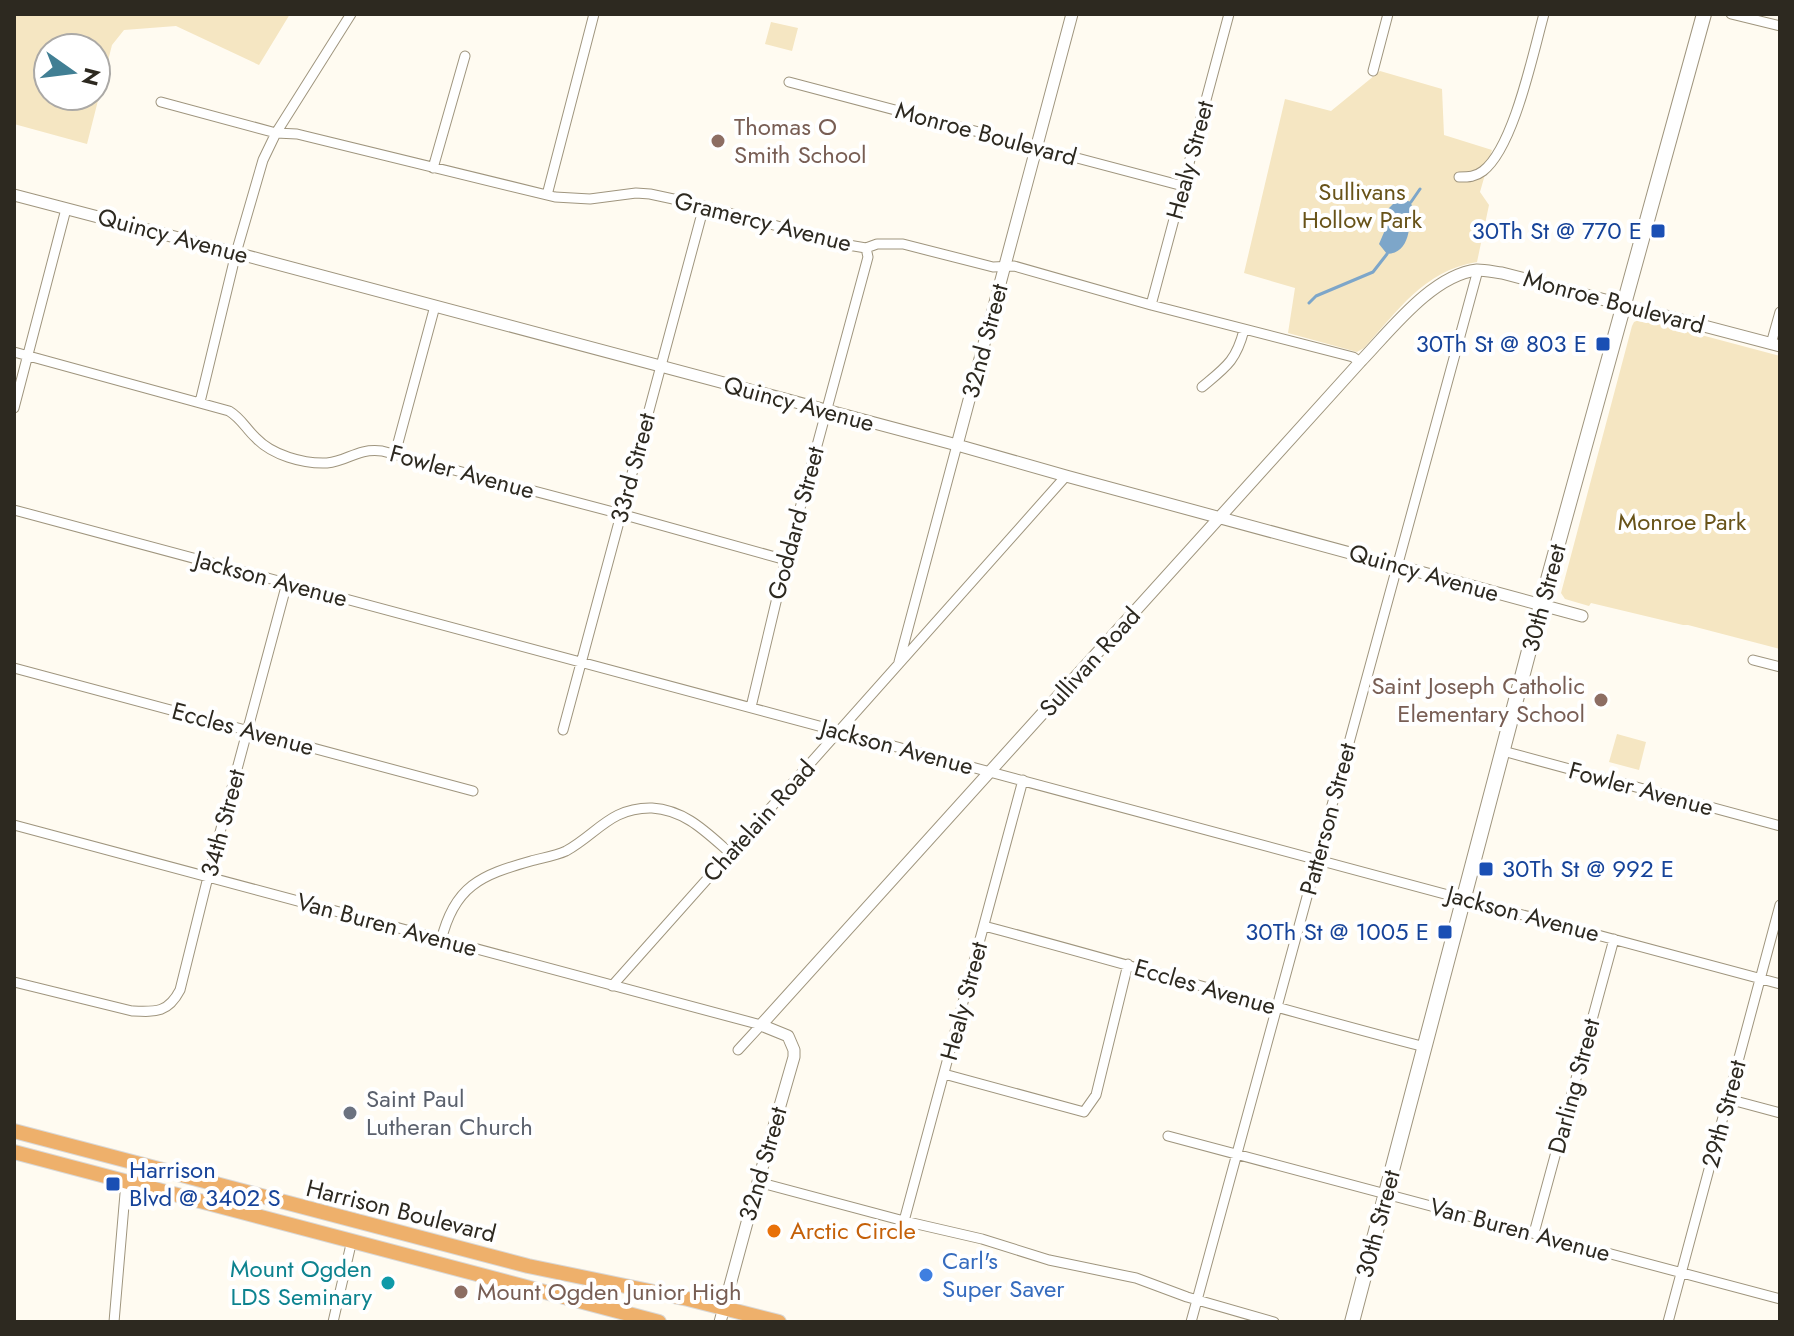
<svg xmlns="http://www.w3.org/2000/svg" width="1794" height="1336" viewBox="0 0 1794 1336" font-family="Jost,sans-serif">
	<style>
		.green { fill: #f5e6c2; fill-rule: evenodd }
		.water { fill: #7da6c9 }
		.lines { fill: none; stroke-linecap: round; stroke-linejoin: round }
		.stream { stroke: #7da6c9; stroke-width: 3 }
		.minor-casing { stroke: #9f957e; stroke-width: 11 }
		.tertiary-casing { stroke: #9f957e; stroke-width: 13 }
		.secondary-casing { stroke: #9f957e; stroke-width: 16 }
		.primary-casing { stroke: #d9d8d7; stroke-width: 16 }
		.minor { stroke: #fff; stroke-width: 9 }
		.tertiary { stroke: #fff; stroke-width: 11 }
		.secondary { stroke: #fff; stroke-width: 14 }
		.primary { stroke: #eeb06b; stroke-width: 14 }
		.education-dot { fill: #8d6e63; stroke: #fff; stroke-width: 3 }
		.transit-dot { fill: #1a4fb4; stroke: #fff; stroke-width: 3 }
		.worship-dot { fill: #6b7280; stroke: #fff; stroke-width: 3 }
		.food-dot { fill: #e8710a; stroke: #fff; stroke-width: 3 }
		.shop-dot { fill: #3f7fe0; stroke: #fff; stroke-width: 3 }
		.culture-dot { fill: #0f9aa8; stroke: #fff; stroke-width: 3 }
		.labels { text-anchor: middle; stroke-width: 8; stroke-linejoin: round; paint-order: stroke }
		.education-label { font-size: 24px; fill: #785e54; stroke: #fff; text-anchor: start }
		.street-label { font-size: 24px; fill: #2d2920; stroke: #fff }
		.park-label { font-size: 24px; fill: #685319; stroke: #fff }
		.transit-label { font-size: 24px; fill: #164399; stroke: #fff; text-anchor: end }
		.worship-label { font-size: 24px; fill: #5b616d; stroke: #fff; text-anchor: start }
		.food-label { font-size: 24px; fill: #c56008; stroke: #fff; text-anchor: start }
		.shop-label { font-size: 24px; fill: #366cbe; stroke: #fff; text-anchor: start }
		.culture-label { font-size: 24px; fill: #0d838f; stroke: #fff; text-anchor: end }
	</style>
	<rect width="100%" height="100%" fill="#fffbf1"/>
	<path class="green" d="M14 14H290L259 65 176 26 124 30 112 45 87 144 14 124ZM48 48H96V96H48Z
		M771 22 798 28 792 51 765 44Z
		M1380 71 1442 89 1444 135 1492 150 1480 192 1489 205 1477 262C1423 271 1398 311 1364 348L1357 352 1288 333 1295 288 1244 273 1285 99 1331 111Z
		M1641 319 1780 356V649L1688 625H1683L1591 603 1589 606 1565 599 1561 593 1632 326 1634 322Z
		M1617 734 1646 742 1639 770 1609 762Z"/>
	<path class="water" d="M1405 200 1411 202 1412 207C1409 225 1411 253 1387 254L1379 244 1385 230 1384 220 1387 210 1393 204Z"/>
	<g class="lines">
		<path class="stream" d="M1411 202 1420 189
			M1309 303 1316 296 1373 272 1387 254"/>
		<defs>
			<path id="minor" d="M1731 14 1780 26
				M1373 71 1388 14
				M789 82 1183 186
				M161 102 276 133 297 134 555 197 590 199 636 193 650 194 692 203 848 245 866 248 877 244H903L993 267 1014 266 1151 305 1353 357 1360 362
				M433 168 465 56
				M1459 177C1469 177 1475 177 1483 171 1514 147 1533 53 1544 14
				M547 195 594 14
				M1151 305 1229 14
				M1771 344 1780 312
				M14 352 229 411C241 418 246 429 256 438 272 455 303 464 327 463 349 461 356 448 382 451L621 514 786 560
				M1202 387C1226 367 1236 361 1244 330
				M200 402 236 253 263 160 276 133 351 14
				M14 408 66 209
				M395 454 435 306
				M14 510 1780 984
				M1753 660 1780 667
				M899 662 957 445
				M14 668 473 791
				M751 707 786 560 868 257 866 248
				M563 730 704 206
				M1503 751 1780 826
				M14 825 761 1025 738 1050
				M984 926C1132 965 1277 1009 1425 1047
				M441 941C454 886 481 875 531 861 542 858 555 856 566 851 597 834 611 807 652 808 685 810 706 832 730 853
				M14 982 132 1011C156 1012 168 1013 180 990L208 877 287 583
				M612 986 1066 476
				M944 1074 1084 1112 1096 1095 1128 964
				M1728 1099 1780 1113
				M1168 1136 1780 1299
				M758 1182 904 1221 982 1239 1049 1260 1136 1278 1187 1297 1274 1322
				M904 1221 1023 780
				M1534 1233 1614 939
				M114 1322 126 1182
				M333 1322 352 1240
				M1191 1322 1478 270
				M1668 1322 1780 905"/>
			<path id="tertiary" d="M14 195 236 253 957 445 1066 476 1582 616
				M957 445 1072 14
				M720 1322 758 1182 794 1057V1050L788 1036 761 1025 1360 362C1390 331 1432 275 1477 270 1485 270 1494 272 1502 273L1780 346"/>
			<path id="secondary" d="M1352 1322 1541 605 1704 14"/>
			<path id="primary" d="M14 1131 528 1266 688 1299 779 1322
				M14 1152 659 1322"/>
		</defs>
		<use href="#minor" class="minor-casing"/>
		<use href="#tertiary" class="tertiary-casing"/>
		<use href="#secondary" class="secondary-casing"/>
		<use href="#primary" class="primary-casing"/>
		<use href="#minor" class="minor"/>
		<use href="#tertiary" class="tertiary"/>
		<use href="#secondary" class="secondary"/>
		<use href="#primary" class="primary"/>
	</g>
	<g class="education-dot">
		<circle cx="718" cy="141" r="8"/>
		<circle cx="1601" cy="700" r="8"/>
		<circle cx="461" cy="1292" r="8"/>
	</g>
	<g class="transit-dot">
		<rect x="1650" y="223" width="16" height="16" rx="4"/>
		<rect x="1595" y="336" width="16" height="16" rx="4"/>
		<rect x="1478" y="861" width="16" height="16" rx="4"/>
		<rect x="1437" y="924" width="16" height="16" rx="4"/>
		<rect x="105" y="1176" width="16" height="16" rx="4"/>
	</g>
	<circle class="worship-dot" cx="350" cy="1113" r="8"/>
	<circle class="food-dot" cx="774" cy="1231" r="8"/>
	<circle class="shop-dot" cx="926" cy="1275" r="8"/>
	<circle class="culture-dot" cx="388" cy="1283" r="8"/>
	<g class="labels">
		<g class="education-label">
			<text x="734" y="135">Thomas O<tspan x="734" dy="28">Smith School</tspan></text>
			<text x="1585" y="694" text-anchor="end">Saint Joseph Catholic<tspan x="1585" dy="28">Elementary School</tspan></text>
			<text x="477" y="1300">Mount Ogden Junior High</text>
		</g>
		<g class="street-label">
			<text transform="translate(986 134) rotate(15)" y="8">Monroe Boulevard</text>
			<text transform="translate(1190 160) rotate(-75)" y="8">Healy Street</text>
			<text transform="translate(763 222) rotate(14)" y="8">Gramercy Avenue</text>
			<text transform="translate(173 236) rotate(15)" y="8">Quincy Avenue</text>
			<text transform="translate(1614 302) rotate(15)" y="8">Monroe Boulevard</text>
			<text transform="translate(985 341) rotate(-75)" y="8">32nd Street</text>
			<text transform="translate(799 404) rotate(15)" y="8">Quincy Avenue</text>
			<text transform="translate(633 468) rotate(-75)" y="8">33rd Street</text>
			<text transform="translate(462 472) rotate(15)" y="8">Fowler Avenue</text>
			<text transform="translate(796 523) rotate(-75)" y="8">Goddard Street</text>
			<text transform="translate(1424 573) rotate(16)" y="8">Quincy Avenue</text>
			<text transform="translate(271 579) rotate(15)" y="8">Jackson Avenue</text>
			<text transform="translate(1544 598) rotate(-75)" y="8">30th Street</text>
			<text transform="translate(1090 662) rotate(-48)" y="8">Sullivan Road</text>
			<text transform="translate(243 729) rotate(15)" y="8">Eccles Avenue</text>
			<text transform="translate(897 747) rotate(15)" y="8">Jackson Avenue</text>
			<text transform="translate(1641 789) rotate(15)" y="8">Fowler Avenue</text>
			<text transform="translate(1328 819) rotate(-75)" y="8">Patterson Street</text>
			<text transform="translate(759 821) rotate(-48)" y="8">Chatelain Road</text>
			<text transform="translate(223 823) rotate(-75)" y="8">34th Street</text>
			<text transform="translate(1523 914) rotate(15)" y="8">Jackson Avenue</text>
			<text transform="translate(387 925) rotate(15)" y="8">Van Buren Avenue</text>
			<text transform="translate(1205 987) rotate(16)" y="8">Eccles Avenue</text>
			<text transform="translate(964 1001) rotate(-75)" y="8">Healy Street</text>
			<text transform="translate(1574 1086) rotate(-75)" y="8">Darling Street</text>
			<text transform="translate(1724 1114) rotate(-75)" y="8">29th Street</text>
			<text transform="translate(763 1164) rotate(-74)" y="8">32nd Street</text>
			<text transform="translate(401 1211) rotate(14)" y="8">Harrison Boulevard</text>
			<text transform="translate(1378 1224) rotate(-75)" y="8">30th Street</text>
			<text transform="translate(1520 1230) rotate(15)" y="8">Van Buren Avenue</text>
		</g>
		<g class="park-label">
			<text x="1362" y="200">Sullivans<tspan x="1362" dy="28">Hollow Park</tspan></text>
			<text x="1682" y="530">Monroe Park</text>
		</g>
		<g class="transit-label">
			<text x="1642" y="239">30Th St @ 770 E</text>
			<text x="1587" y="352">30Th St @ 803 E</text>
			<text x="1502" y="877" text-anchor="start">30Th St @ 992 E</text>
			<text x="1429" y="940">30Th St @ 1005 E</text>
			<text x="129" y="1178" text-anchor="start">Harrison<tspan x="129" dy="28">Blvd @ 3402 S</tspan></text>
		</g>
		<g class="worship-label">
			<text x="366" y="1107">Saint Paul<tspan x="366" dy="28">Lutheran Church</tspan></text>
		</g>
		<g class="food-label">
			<text x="790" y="1239">Arctic Circle</text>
		</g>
		<g class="shop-label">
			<text x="942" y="1269">Carl's<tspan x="942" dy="28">Super Saver</tspan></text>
		</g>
		<g class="culture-label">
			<text x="372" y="1277">Mount Ogden<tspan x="372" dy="28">LDS Seminary</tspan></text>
		</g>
	</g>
	<rect width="1794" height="1336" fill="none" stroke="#2d2920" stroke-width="32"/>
	<g transform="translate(72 72) rotate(104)"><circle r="38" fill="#ffffff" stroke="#aba9a6" stroke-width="2"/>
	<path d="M0-6L14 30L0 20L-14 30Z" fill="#417f94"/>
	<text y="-12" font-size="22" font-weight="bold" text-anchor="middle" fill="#2d2920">N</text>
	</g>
</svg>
